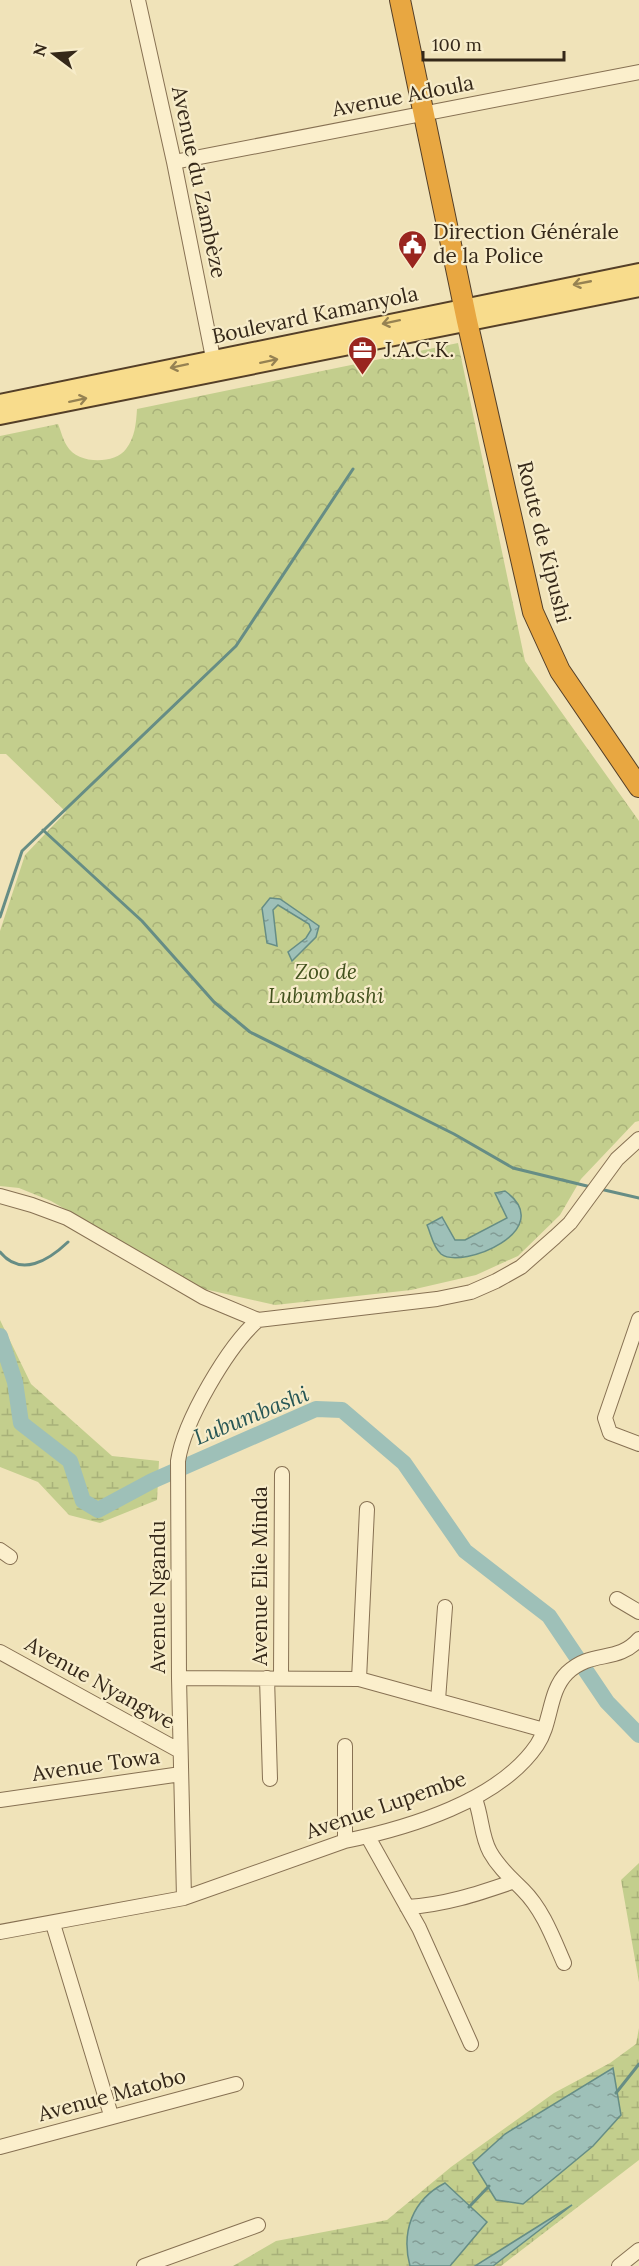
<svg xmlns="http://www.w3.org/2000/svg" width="639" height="2266" viewBox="0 0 639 2266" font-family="Lora,serif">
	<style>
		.wetland { fill: url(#wetland-marsh) }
		.park { fill: url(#park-crowns) }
		.water { fill: url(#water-ripples); stroke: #668d85; stroke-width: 1.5 }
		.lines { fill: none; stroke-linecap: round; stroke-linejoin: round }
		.stream { stroke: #668d85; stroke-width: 3 }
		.river { stroke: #9ec0b8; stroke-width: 16 }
		.minor-casing { stroke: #877153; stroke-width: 16 }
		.major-casing { stroke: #543f28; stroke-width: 20 }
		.highway-casing { stroke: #543f28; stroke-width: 22 }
		.minor { stroke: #fbefcc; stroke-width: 14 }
		.major { stroke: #f8dc8c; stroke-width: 16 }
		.highway { stroke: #e8a741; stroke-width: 20 }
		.oneway { stroke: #968252 }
		.labels { text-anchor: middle; stroke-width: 4.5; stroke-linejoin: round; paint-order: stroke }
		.street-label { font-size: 21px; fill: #352819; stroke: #f7ecc9 }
		.poi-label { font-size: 21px; fill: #352819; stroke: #f7ecc9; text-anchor: start }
		.park-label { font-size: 21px; font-style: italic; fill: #43521e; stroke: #f7ecc9 }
		.water-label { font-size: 22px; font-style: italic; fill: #275655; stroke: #f7ecc9 }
	</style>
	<defs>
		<pattern id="wetland-marsh" width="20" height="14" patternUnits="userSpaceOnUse" patternTransform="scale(1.5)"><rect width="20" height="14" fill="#c3ce8d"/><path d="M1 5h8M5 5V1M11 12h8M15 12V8" fill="none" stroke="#a8b179"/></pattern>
		<pattern id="park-crowns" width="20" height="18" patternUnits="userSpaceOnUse" patternTransform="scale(1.5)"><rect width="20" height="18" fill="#c3ce8d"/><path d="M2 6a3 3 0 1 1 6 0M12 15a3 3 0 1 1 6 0" fill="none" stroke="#a8b179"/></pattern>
		<pattern id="water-ripples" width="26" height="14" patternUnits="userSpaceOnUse" patternTransform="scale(1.5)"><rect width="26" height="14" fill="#9ec0b8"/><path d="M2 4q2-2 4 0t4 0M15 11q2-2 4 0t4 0" fill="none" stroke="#829c95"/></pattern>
	</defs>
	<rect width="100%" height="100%" fill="#f0e3b9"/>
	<path class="wetland" d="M0 1320 31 1384 112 1456 159 1461 157 1500 100 1523 69 1515 38 1482 0 1467Z
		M639 1863V1982L621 1880Z
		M639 2028V2160L501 2266H233L276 2241 387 2220 451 2167 554 2093 610 2063 636 2044Z"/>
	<path class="park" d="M458 343 525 661 639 821V1121L635 1122 581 1179 560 1215 518 1256 476 1275 411 1290 275 1305 204 1289 51 1201 19 1188 0 1186V931L25 855 66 812 6 754H0V436L58 424C61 431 63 440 67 446 77 464 114 465 126 449 135 437 136 424 137 409Z"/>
	<path class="water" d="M270 898 280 899 319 926 316 937 292 961 288 952 306 938 311 930 309 924 278 905 273 910 277 946 267 943 262 908Z
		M505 1191C559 1230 462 1270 441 1254 433 1247 431 1234 427 1225L442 1217 455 1240H465L507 1218 495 1193Z
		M613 2068 621 2115 593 2146 523 2204 496 2200 473 2163 505 2134Z
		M445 2183 487 2222 450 2266H410C401 2232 412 2200 445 2183Z
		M572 2205 493 2266H475Z"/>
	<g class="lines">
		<path class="stream" d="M43 830 142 921 214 1002 250 1032 454 1134 513 1168 591 1187
			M0 917 22 851 236 646 353 469
			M600 1189 639 1198
			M0 1252C21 1278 49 1260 68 1242
			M616 2093 639 2064
			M469 2207 489 2186"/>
		<path class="river" d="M0 1336 15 1382 21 1423 70 1461 83 1501 98 1510 152 1481 316 1409 342 1410 404 1463 465 1551 549 1616 607 1702 639 1735"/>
		<defs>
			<path id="minor" d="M138 0 174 162 215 368
				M174 162 639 72
				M0 1196 32 1205 67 1218 203 1297 258 1320 437 1299 471 1292 496 1281 521 1267 555 1237 570 1223 617 1159 639 1139
				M639 1319 605 1418 610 1433 639 1444
				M0 1550 10 1557
				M617 1599 639 1612
				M0 1652 180 1751
				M179 1678 359 1679 544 1730
				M267 1678 270 1779
				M281 1678 282 1474
				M359 1679 367 1509
				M438 1700 445 1607
				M475 1799C482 1817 481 1836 490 1852 499 1868 511 1878 523 1890 543 1910 553 1938 564 1963
				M0 1800 181 1774
				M368 1837 419 1928 471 2044
				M345 1841V1746
				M184 1898 179 1678 178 1461C184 1421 228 1346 258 1320
				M407 1907C444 1905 477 1894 512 1882
				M53 1924 111 2115
				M0 1932 184 1898 345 1841C408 1828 499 1801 537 1745 552 1723 548 1692 567 1673 592 1649 617 1664 639 1639
				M0 2147 236 2084
				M144 2266 258 2225
				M619 2266 639 2250"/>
			<path id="major" d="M0 403 639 272
				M0 416 639 288"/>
			<path id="highway" d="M400 0 467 321 533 612 560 671 639 787"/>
		</defs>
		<use href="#minor" class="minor-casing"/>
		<use href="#major" class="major-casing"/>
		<use href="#highway" class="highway-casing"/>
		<use href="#minor" class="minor"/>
		<use href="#major" class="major"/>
		<use href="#highway" class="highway"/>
	</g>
	<defs><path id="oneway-shaft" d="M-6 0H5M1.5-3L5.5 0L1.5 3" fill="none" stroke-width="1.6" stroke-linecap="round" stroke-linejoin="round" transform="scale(1.5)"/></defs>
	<g class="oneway">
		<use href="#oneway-shaft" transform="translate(582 283) rotate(169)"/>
		<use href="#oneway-shaft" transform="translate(391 322) rotate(168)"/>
		<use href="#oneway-shaft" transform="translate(269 361) rotate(-12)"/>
		<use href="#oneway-shaft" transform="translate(179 366) rotate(168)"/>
		<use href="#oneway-shaft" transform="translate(78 400) rotate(-12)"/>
	</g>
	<defs>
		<symbol id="civic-pin" viewBox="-11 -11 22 30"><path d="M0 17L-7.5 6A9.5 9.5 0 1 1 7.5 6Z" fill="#99251f" stroke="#f7ecc9"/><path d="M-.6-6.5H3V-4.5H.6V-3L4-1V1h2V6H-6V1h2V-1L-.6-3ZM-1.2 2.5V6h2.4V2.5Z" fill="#fff"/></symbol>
		<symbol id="office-pin" viewBox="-11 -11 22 30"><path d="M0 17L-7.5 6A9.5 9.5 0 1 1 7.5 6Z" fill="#99251f" stroke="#f7ecc9"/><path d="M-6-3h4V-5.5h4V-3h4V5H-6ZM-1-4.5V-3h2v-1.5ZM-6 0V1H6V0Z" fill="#fff"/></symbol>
	</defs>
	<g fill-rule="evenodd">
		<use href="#civic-pin" x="396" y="228" width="33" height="45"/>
		<use href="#office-pin" x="346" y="334" width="33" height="45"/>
	</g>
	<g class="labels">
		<g class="street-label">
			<text transform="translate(403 96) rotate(-11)" y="7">Avenue Adoula</text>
			<text transform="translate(199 182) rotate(78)" y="7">Avenue du Zambèze</text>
			<text transform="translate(315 315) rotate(-12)" y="7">Boulevard Kamanyola</text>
			<text transform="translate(544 542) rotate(76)" y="7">Route de Kipushi</text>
			<text transform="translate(260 1576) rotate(-90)" y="7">Avenue Elie Minda</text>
			<text transform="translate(158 1597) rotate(-90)" y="7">Avenue Ngandu</text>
			<text transform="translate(100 1683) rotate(29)" y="7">Avenue Nyangwe</text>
			<text transform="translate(96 1765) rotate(-8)" y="7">Avenue Towa</text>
			<text transform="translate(386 1805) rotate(-19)" y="7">Avenue Lupembe</text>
			<text transform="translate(112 2095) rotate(-15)" y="7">Avenue Matobo</text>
		</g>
		<g class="poi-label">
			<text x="433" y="239">Direction Générale<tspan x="433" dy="24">de la Police</tspan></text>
			<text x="384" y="357">J.A.C.K.</text>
		</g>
		<g class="park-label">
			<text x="326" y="979">Zoo de<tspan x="326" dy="24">Lubumbashi</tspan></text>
		</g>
		<g class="water-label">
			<text transform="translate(251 1415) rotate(-22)" y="8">Lubumbashi</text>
		</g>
	</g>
	<g transform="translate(54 54) rotate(286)" stroke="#f7ecc9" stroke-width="4.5" paint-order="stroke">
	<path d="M0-4.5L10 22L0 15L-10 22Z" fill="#352819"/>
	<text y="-9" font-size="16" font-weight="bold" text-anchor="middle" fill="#352819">N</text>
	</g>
	<path d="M423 51v9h141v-9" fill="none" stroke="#352819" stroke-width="3"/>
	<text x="432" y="51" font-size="18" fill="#352819" stroke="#f7ecc9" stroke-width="4.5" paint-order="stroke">100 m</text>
</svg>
